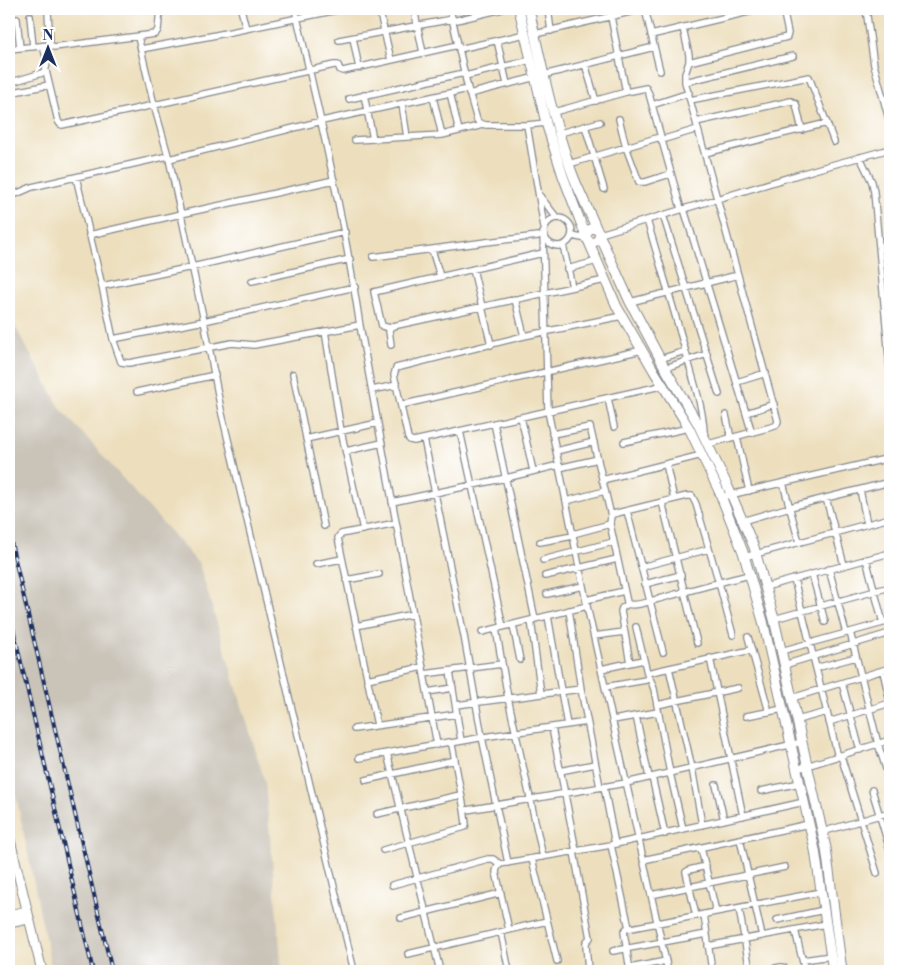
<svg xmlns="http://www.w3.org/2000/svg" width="899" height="980" viewBox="0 0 899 980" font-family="'Libre Bodoni',serif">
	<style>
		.railway { fill: #c9c3b8 }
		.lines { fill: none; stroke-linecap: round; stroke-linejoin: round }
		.street-casing { stroke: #84878e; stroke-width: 8 }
		.secondary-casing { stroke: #84878e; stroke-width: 11 }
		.street { stroke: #fff; stroke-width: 5.5 }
		.secondary { stroke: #fff; stroke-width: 9 }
		.rail-casing { stroke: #1b2f5e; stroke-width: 4 }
		.rail { stroke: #fff; stroke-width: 2; stroke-dasharray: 5.5; stroke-linecap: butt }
	</style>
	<rect width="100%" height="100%" fill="#fff"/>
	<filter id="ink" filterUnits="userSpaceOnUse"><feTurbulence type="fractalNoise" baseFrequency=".02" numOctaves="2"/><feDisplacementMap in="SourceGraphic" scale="10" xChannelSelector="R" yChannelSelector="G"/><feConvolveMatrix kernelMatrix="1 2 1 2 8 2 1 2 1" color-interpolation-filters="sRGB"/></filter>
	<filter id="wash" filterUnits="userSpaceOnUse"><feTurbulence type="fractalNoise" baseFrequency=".0096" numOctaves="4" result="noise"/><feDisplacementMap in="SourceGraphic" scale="20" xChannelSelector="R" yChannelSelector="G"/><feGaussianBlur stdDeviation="1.12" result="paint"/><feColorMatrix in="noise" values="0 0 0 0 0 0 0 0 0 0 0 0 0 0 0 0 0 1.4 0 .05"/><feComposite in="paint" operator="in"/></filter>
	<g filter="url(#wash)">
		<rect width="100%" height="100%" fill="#eddfbd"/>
		<path class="railway" d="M9 316 61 409 199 564 265 782 282 971H52L9 762Z"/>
	</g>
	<g filter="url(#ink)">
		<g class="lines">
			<defs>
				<path id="street" d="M46 9 48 12 50 45
					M241 9 246 29
					M295 9C320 115 344 219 360 326L437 745
					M379 9 391 60
					M414 9 423 53
					M450 9 468 89 477 120 479 123 486 125H527L546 123
					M548 9 551 31
					M645 9 660 71
					M866 9 874 65 890 123
					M30 16 33 47
					M611 17 626 92
					M17 19 20 48
					M453 21 502 9
					M683 28 689 55V62L685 74V82L778 421 777 424 775 426 708 444
					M535 34 643 9
					M651 35 761 9
					M138 37 154 105 169 159 204 321 221 410 354 971
					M353 38 359 68
					M339 40 453 19
					M497 40 507 84
					M9 49 50 45 54 47 155 34 158 30 160 9
					M141 49 211 36 342 9
					M459 49 525 34
					M689 62 787 37 788 33 783 9
					M585 64 596 101
					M46 71 58 121 60 124 62 125 154 105 334 65H338L340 70 343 71 458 45
					M465 76 531 60
					M685 82 793 56
					M9 83 42 73C51 67 45 55 43 46
					M9 93 49 85
					M450 93 459 131
					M469 94 654 47
					M364 95 373 139
					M433 97 442 135
					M349 99 464 73
					M690 100 809 77 834 142
					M402 104 407 137
					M652 105 689 93
					M554 112 626 92 646 88 649 94 681 209
					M619 119 626 147 639 182H645L670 174
					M696 122 791 101 796 104 802 130
					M527 125 544 227
					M585 126 604 189
					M560 133 600 122
					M355 140 442 135 479 126V123
					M661 140 698 129
					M705 153 827 123
					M860 157 872 182 874 192 890 369
					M169 159 322 121 468 89
					M569 164 660 137
					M76 177 102 286 113 339 121 362 129 363 232 343 254 345 360 325
					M539 195 557 218
					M9 197 32 187 168 156
					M684 209 752 433
					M663 215 719 394
					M544 232a14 14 0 1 1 28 0a14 14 0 1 1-28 0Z
					M647 220C661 268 676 316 689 364 695 386 703 409 704 432
					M543 233 548 411 587 606 668 971
					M600 234 817 169 890 149
					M89 235 181 214 334 180
					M572 236 587 239
					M563 245 572 287
					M432 250 440 276
					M373 257 486 242 538 236
					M473 269 491 345
					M567 269 597 261
					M252 281 350 259
					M102 286 192 267 345 232
					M515 299 524 336
					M630 302 738 275
					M622 316 524 336 396 368 394 375 408 438 410 440 414 441 665 385
					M390 328 382 326 374 292 543 253
					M325 331 341 431 363 530
					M113 339 204 321 355 287
					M391 345 389 331 390 328 393 326 605 280
					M660 359 685 351
					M665 368 707 354
					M293 374 324 526
					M737 382 766 373
					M372 390 397 385
					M137 392 215 375
					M608 398 614 427
					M401 405 642 350
					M746 413 774 404
					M726 415 731 438
					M521 417 533 471
					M494 423 535 619
					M460 431 503 627
					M552 434 590 427 611 516
					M737 437 749 491
					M306 439 378 423
					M424 439 464 636 482 737 508 863
					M624 442 689 428
					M346 451 382 443
					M556 451 594 442
					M666 464 674 499
					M559 468 598 459
					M602 480 702 455
					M783 483 799 542
					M860 490 867 524
					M721 497 890 458
					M826 498 844 565
					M566 501 605 491
					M392 502 506 478 559 465
					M662 502 697 643
					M627 511 663 652
					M742 521 790 507 890 482
					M573 534 610 524
					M540 542 573 536
					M744 557 890 518
					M866 559 883 623
					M543 560 613 542
					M316 564 342 559
					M641 567 709 549
					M829 569 846 633
					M812 574 825 622
					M545 576 617 559
					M794 579 838 757
					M346 580 379 574
					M645 584 681 575
					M765 587 890 553
					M547 594 583 586
					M586 600 624 591
					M628 604 622 608 621 611 630 663
					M569 610 581 689 600 787
					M548 616 567 725
					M774 619 890 587
					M531 620 541 694
					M513 625 520 660
					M356 626 413 614
					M496 629 508 698 543 857
					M482 632 587 606
					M850 632 878 744 890 781
					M733 635 719 583 696 504 692 496H687L613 514 611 516 610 524 627 602 628 604C638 607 652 600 662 598 691 590 720 582 749 575
					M594 636 624 632
					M748 637 769 712
					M781 651 890 621
					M710 658 743 816
					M784 665 890 633
					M669 668 692 768 702 825
					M816 668 856 657
					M601 669 643 660
					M450 671 461 741
					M883 671 890 702
					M647 673 751 650
					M424 674 502 664
					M648 677 651 681 654 689 670 773 683 829
					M367 679 423 667
					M842 683 860 750
					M605 687 646 680 648 677 636 627
					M427 692 453 688
					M792 698 890 668
					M456 705 581 689
					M657 705 738 688
					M636 716 649 777
					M746 716 783 709
					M613 720 658 712
					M797 720 827 712
					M829 722 890 703
					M377 725 338 538 339 536 341 534 396 523
					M552 728 576 851
					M354 729 457 714
					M451 743 490 736 587 722
					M387 753 440 971
					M841 756 877 873
					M359 758 449 742 452 745 464 809 466 824 465 827 383 850
					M797 769 890 740
					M560 771 595 764
					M652 777 665 834
					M366 780 455 760
					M716 785 724 820
					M604 787 615 844
					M872 790 890 850
					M761 791 800 783
					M464 809 467 810 626 783 802 742
					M377 814 460 795
					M822 832 890 812
					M740 839 762 936
					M611 845 629 928
					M701 848 716 912
					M574 852 590 938 586 942V945L588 971
					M532 859 557 961
					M643 860 809 824
					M392 885 488 859H493L500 864
					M651 895 785 867
					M739 908 750 971
					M704 914 712 971
					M696 916 686 872 689 870 706 866
					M401 918 501 893
					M777 920 824 910
					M509 930 496 872 497 868 500 864 611 845 804 802
					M795 930 805 971
					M501 932 509 971
					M708 946 826 924
					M613 951 707 934
					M408 954 547 921
					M803 960 831 956
					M630 968 666 961
					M630 971 624 932 626 929 821 892
					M760 971 781 967 785 968 786 971"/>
				<path id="secondary" d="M519 9 546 123 563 176 587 239C590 243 594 243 598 240L600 234C598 229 593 227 588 230L586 236
					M529 9C541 62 552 118 571 170 578 190 589 210 597 230
					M600 236 630 302 665 368 698 424 728 487 754 547 774 619 826 848 842 971
					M588 240 617 307 654 371 689 428 719 491 743 552 763 621 815 850 833 971
					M9 836 42 971
					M9 915 27 911
					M9 923 28 919"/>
			</defs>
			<use href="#street" class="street-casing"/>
			<use href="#secondary" class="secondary-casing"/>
			<use href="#street" class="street"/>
			<use href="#secondary" class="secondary"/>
			<defs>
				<path id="rail" d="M9 534 112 971
					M9 611 93 971"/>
			</defs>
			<use href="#rail" class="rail-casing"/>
			<use href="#rail" class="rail"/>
		</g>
	</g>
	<rect width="899" height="980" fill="none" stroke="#fff" stroke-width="30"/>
	<g transform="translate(48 48)" stroke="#ffffff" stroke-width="4" paint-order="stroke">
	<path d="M0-4L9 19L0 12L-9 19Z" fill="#1b2f5e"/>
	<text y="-8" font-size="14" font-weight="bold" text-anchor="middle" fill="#1b2f5e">N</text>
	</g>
</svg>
